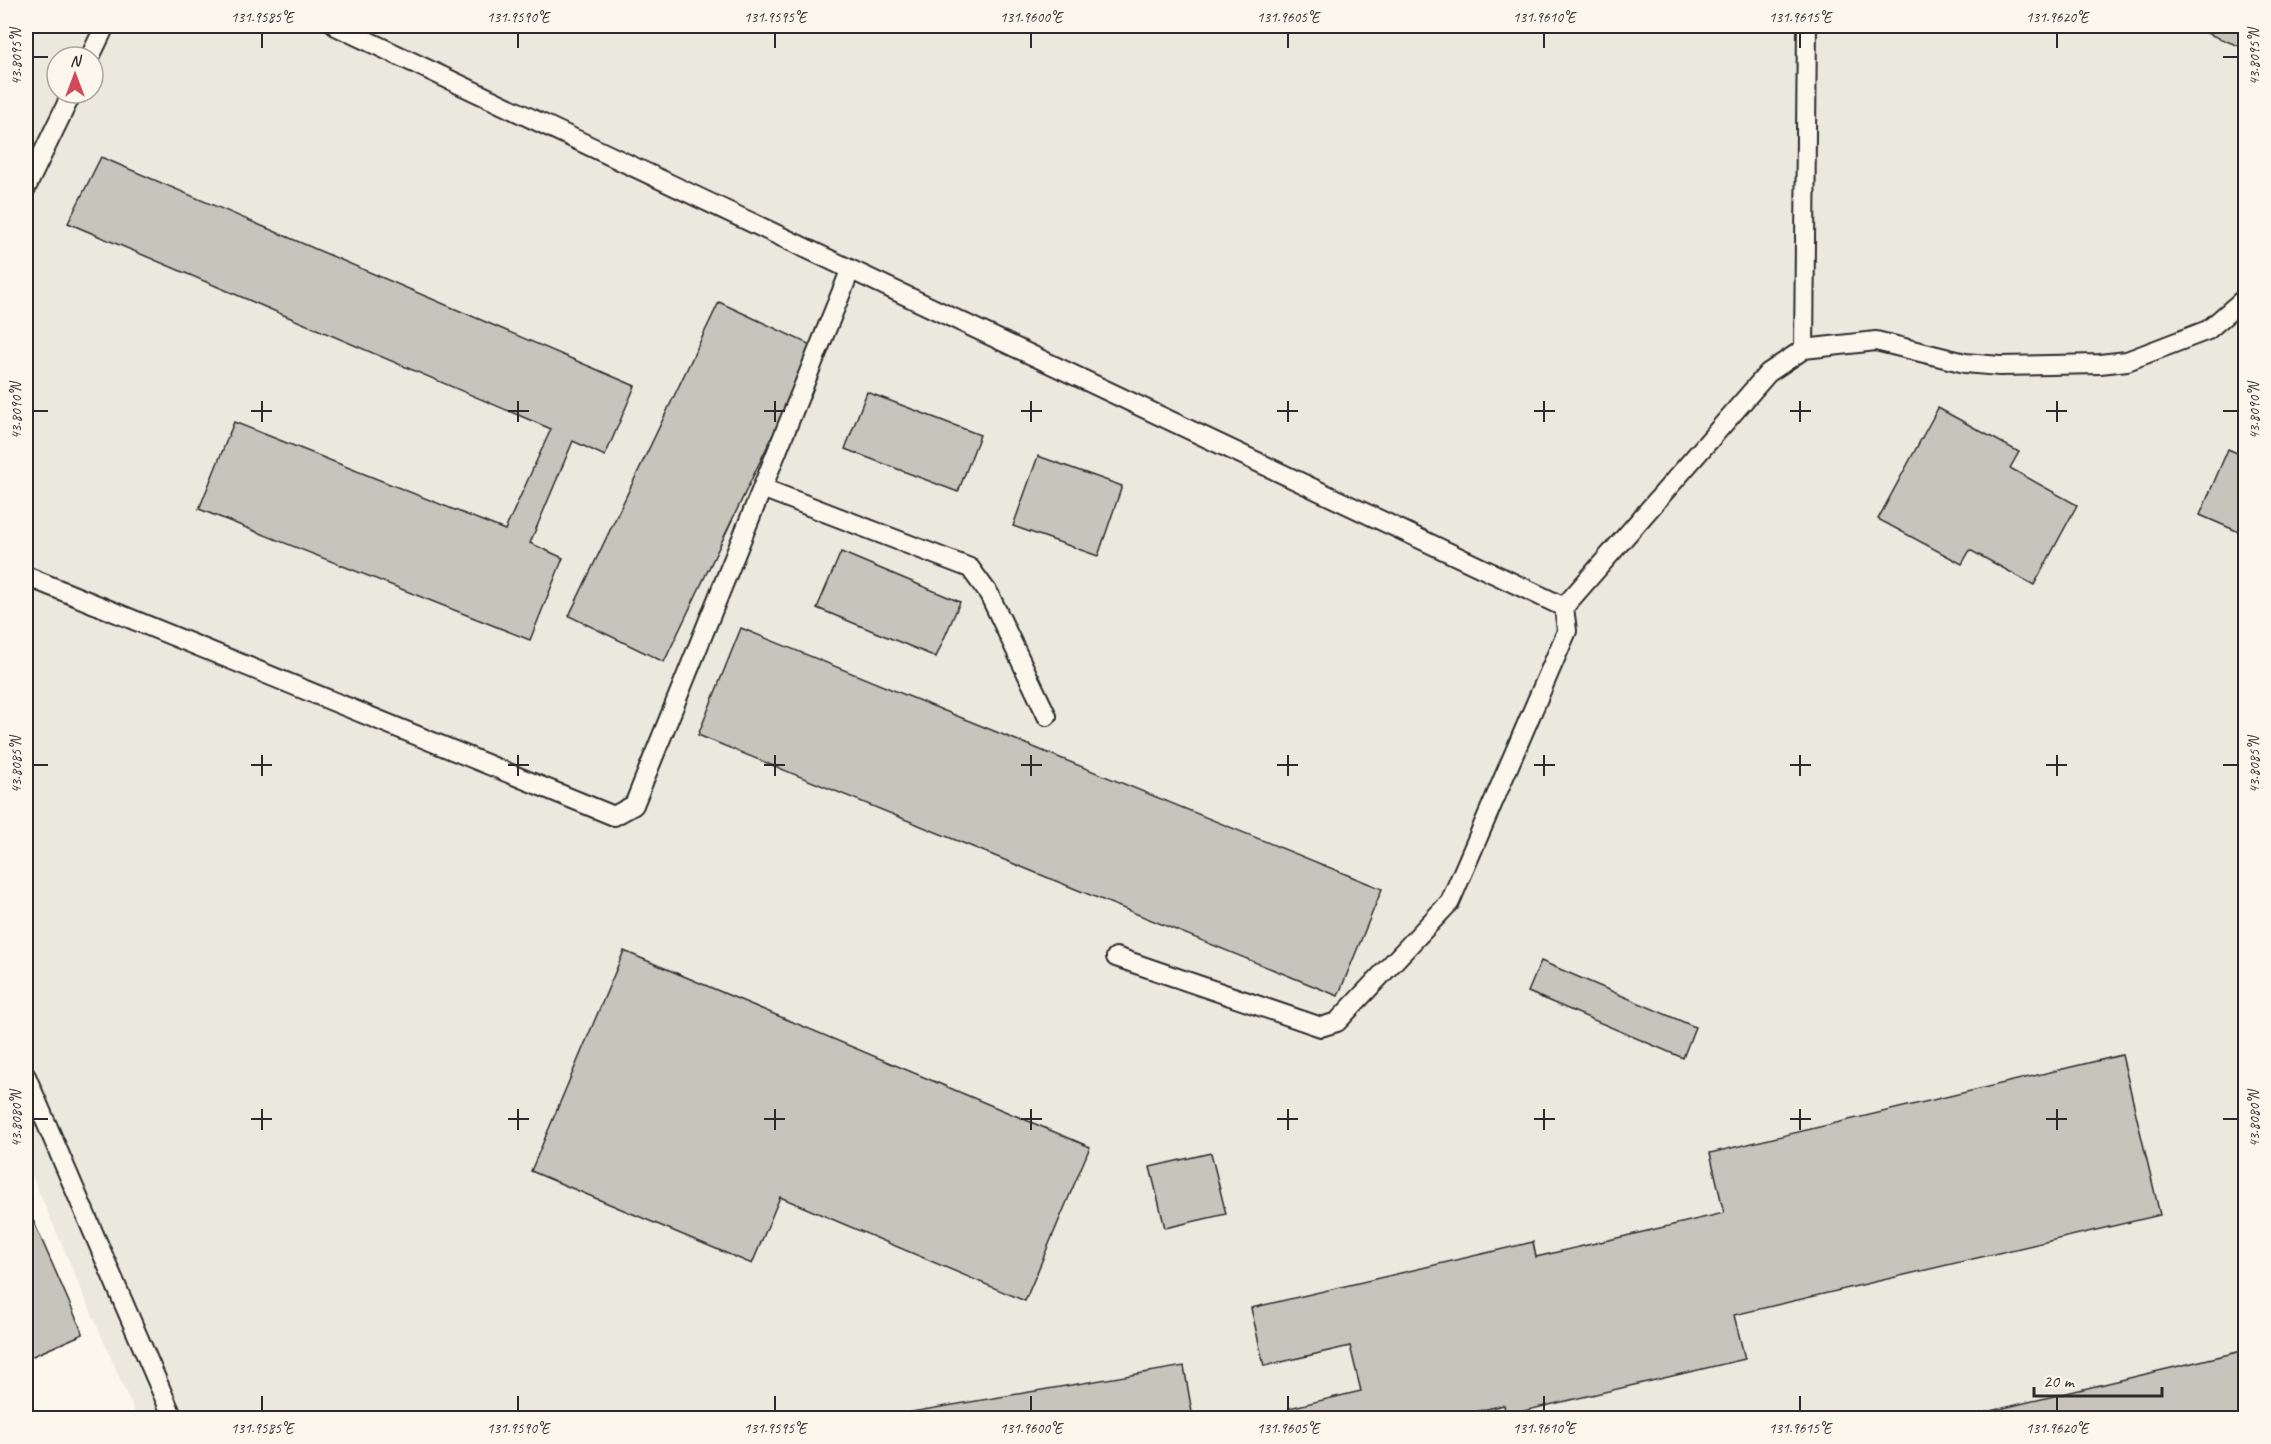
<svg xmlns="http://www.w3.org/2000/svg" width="2271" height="1444" viewBox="0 0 2271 1444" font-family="Caveat,sans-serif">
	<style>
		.built { fill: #ebe8de; fill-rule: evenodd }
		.building { fill: #c7c4bc; stroke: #2b2b2b; stroke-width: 1.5 }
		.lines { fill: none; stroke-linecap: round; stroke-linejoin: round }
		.lane-casing { stroke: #2b2b2b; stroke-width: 22 }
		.lane { stroke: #fbf7ec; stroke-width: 18 }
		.ticks { fill: none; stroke: #2b2b2b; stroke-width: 2 }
		.neatline { fill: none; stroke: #2b2b2b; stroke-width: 2 }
		.ticks-label { font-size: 15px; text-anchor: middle; fill: #2b2b2b }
	</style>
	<rect width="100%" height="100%" fill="#fbf7ec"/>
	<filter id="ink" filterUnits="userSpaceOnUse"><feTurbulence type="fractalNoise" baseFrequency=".0167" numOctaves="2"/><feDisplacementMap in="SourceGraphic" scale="12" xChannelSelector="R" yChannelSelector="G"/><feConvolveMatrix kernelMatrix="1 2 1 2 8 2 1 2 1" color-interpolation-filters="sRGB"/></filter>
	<g filter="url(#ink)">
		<path class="built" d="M26 26H2245V1418H137L26 1162ZM57 57H93V93H57Z"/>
		<path class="building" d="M2189 26H2246V49Z
			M101 157 635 386 605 456 573 441 530 543 563 558 530 640 199 509 234 422 505 530 551 429 68 223Z
			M719 302 815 347 664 662 569 616Z
			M867 392 980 435 958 492 845 449Z
			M1938 408 2019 452 2010 468 2077 505 2034 585 1970 550 1962 564 1878 519Z
			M2228 449 2246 457V535L2200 515Z
			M1038 456 1122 486 1098 556 1013 526Z
			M841 552 960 602 936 657 817 608Z
			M741 628 1382 889 1338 996 698 735Z
			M624 951 1090 1147 1025 1301 780 1197 752 1264 531 1171Z
			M1541 961 1695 1027 1683 1058 1528 992Z
			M2122 1055 2160 1215 1734 1315 1745 1359 1506 1415 1504 1405 1449 1418H1291L1289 1408 1361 1391 1350 1346 1264 1366 1251 1308 1533 1242 1536 1257 1724 1213 1710 1153Z
			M1211 1153 1226 1214 1165 1228 1150 1167Z
			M26 1204 83 1334 26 1359Z
			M2246 1350V1418H1962Z
			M1184 1366 1193 1418H912L911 1412Z"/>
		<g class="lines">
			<defs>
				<path id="lane" d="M336 26 1564 607 1567 631 1450 902 1337 1022 1321 1027 1116 957
					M90 57 105 26
					M26 188 72 93
					M1804 349 1807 26
					M762 488 970 568 989 594 1047 716
					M26 576 614 816 634 805 850 271
					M1564 607 1768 373 1804 349 1876 341 1965 363 2000 366 2100 364 2127 361 2208 330 2246 297
					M26 1076 173 1418"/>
			</defs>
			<use href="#lane" class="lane-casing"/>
			<use href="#lane" class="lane"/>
		</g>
	</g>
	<path class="ticks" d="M262 33V48M518 33V48M775 33V48M1031 33V48M1288 33V48M1544 33V48M1800 33V48M2057 33V48M33 57H48M2223 57H2238M262 401V422M518 401V422M775 401V422M1031 401V422M1288 401V422M1544 401V422M1800 401V422M2057 401V422M33 411H48M251 411H272M508 411H529M764 411H785M1021 411H1042M1277 411H1298M1534 411H1555M1790 411H1811M2046 411H2067M2223 411H2238M262 755V776M518 755V776M775 755V776M1031 755V776M1288 755V776M1544 755V776M1800 755V776M2057 755V776M33 765H48M251 765H272M508 765H529M764 765H785M1021 765H1042M1277 765H1298M1534 765H1555M1790 765H1811M2046 765H2067M2223 765H2238M262 1109V1130M518 1109V1130M775 1109V1130M1031 1109V1130M1288 1109V1130M1544 1109V1130M1800 1109V1130M2057 1109V1130M33 1119H48M251 1119H272M508 1119H529M764 1119H785M1021 1119H1042M1277 1119H1298M1534 1119H1555M1790 1119H1811M2046 1119H2067M2223 1119H2238M262 1396V1411M518 1396V1411M775 1396V1411M1031 1396V1411M1288 1396V1411M1544 1396V1411M1800 1396V1411M2057 1396V1411"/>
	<rect width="2271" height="1444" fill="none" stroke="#fbf7ec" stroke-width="66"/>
	<g transform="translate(75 75)"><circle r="28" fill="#fbf7ec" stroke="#a8a59f" stroke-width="1.5"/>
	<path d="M0-4.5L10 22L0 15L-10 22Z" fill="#d1495b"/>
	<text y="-9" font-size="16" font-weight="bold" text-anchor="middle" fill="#2b2b2b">N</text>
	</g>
	<path d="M2034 1387v9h128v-9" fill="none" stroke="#2b2b2b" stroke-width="3"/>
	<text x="2043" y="1387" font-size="18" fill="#2b2b2b" stroke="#fbf7ec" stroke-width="4.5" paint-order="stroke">20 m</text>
	<rect x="33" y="33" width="2205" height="1378" class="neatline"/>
	<g class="ticks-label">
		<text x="262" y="22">131.9585°E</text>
		<text x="518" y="22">131.9590°E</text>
		<text x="775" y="22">131.9595°E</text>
		<text x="1031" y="22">131.9600°E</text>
		<text x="1288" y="22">131.9605°E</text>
		<text x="1544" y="22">131.9610°E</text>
		<text x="1800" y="22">131.9615°E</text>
		<text x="2057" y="22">131.9620°E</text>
		<text transform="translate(16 57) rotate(-90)" y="5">43.8095°N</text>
		<text transform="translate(2254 57) rotate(-90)" y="5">43.8095°N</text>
		<text transform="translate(16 411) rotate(-90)" y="5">43.8090°N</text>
		<text transform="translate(2254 411) rotate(-90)" y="5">43.8090°N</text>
		<text transform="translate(16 765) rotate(-90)" y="5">43.8085°N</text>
		<text transform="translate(2254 765) rotate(-90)" y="5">43.8085°N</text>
		<text transform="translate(16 1119) rotate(-90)" y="5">43.8080°N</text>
		<text transform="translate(2254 1119) rotate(-90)" y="5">43.8080°N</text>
		<text x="262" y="1433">131.9585°E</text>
		<text x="518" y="1433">131.9590°E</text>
		<text x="775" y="1433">131.9595°E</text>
		<text x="1031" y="1433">131.9600°E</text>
		<text x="1288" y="1433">131.9605°E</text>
		<text x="1544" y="1433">131.9610°E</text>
		<text x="1800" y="1433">131.9615°E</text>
		<text x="2057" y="1433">131.9620°E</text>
	</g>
</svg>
